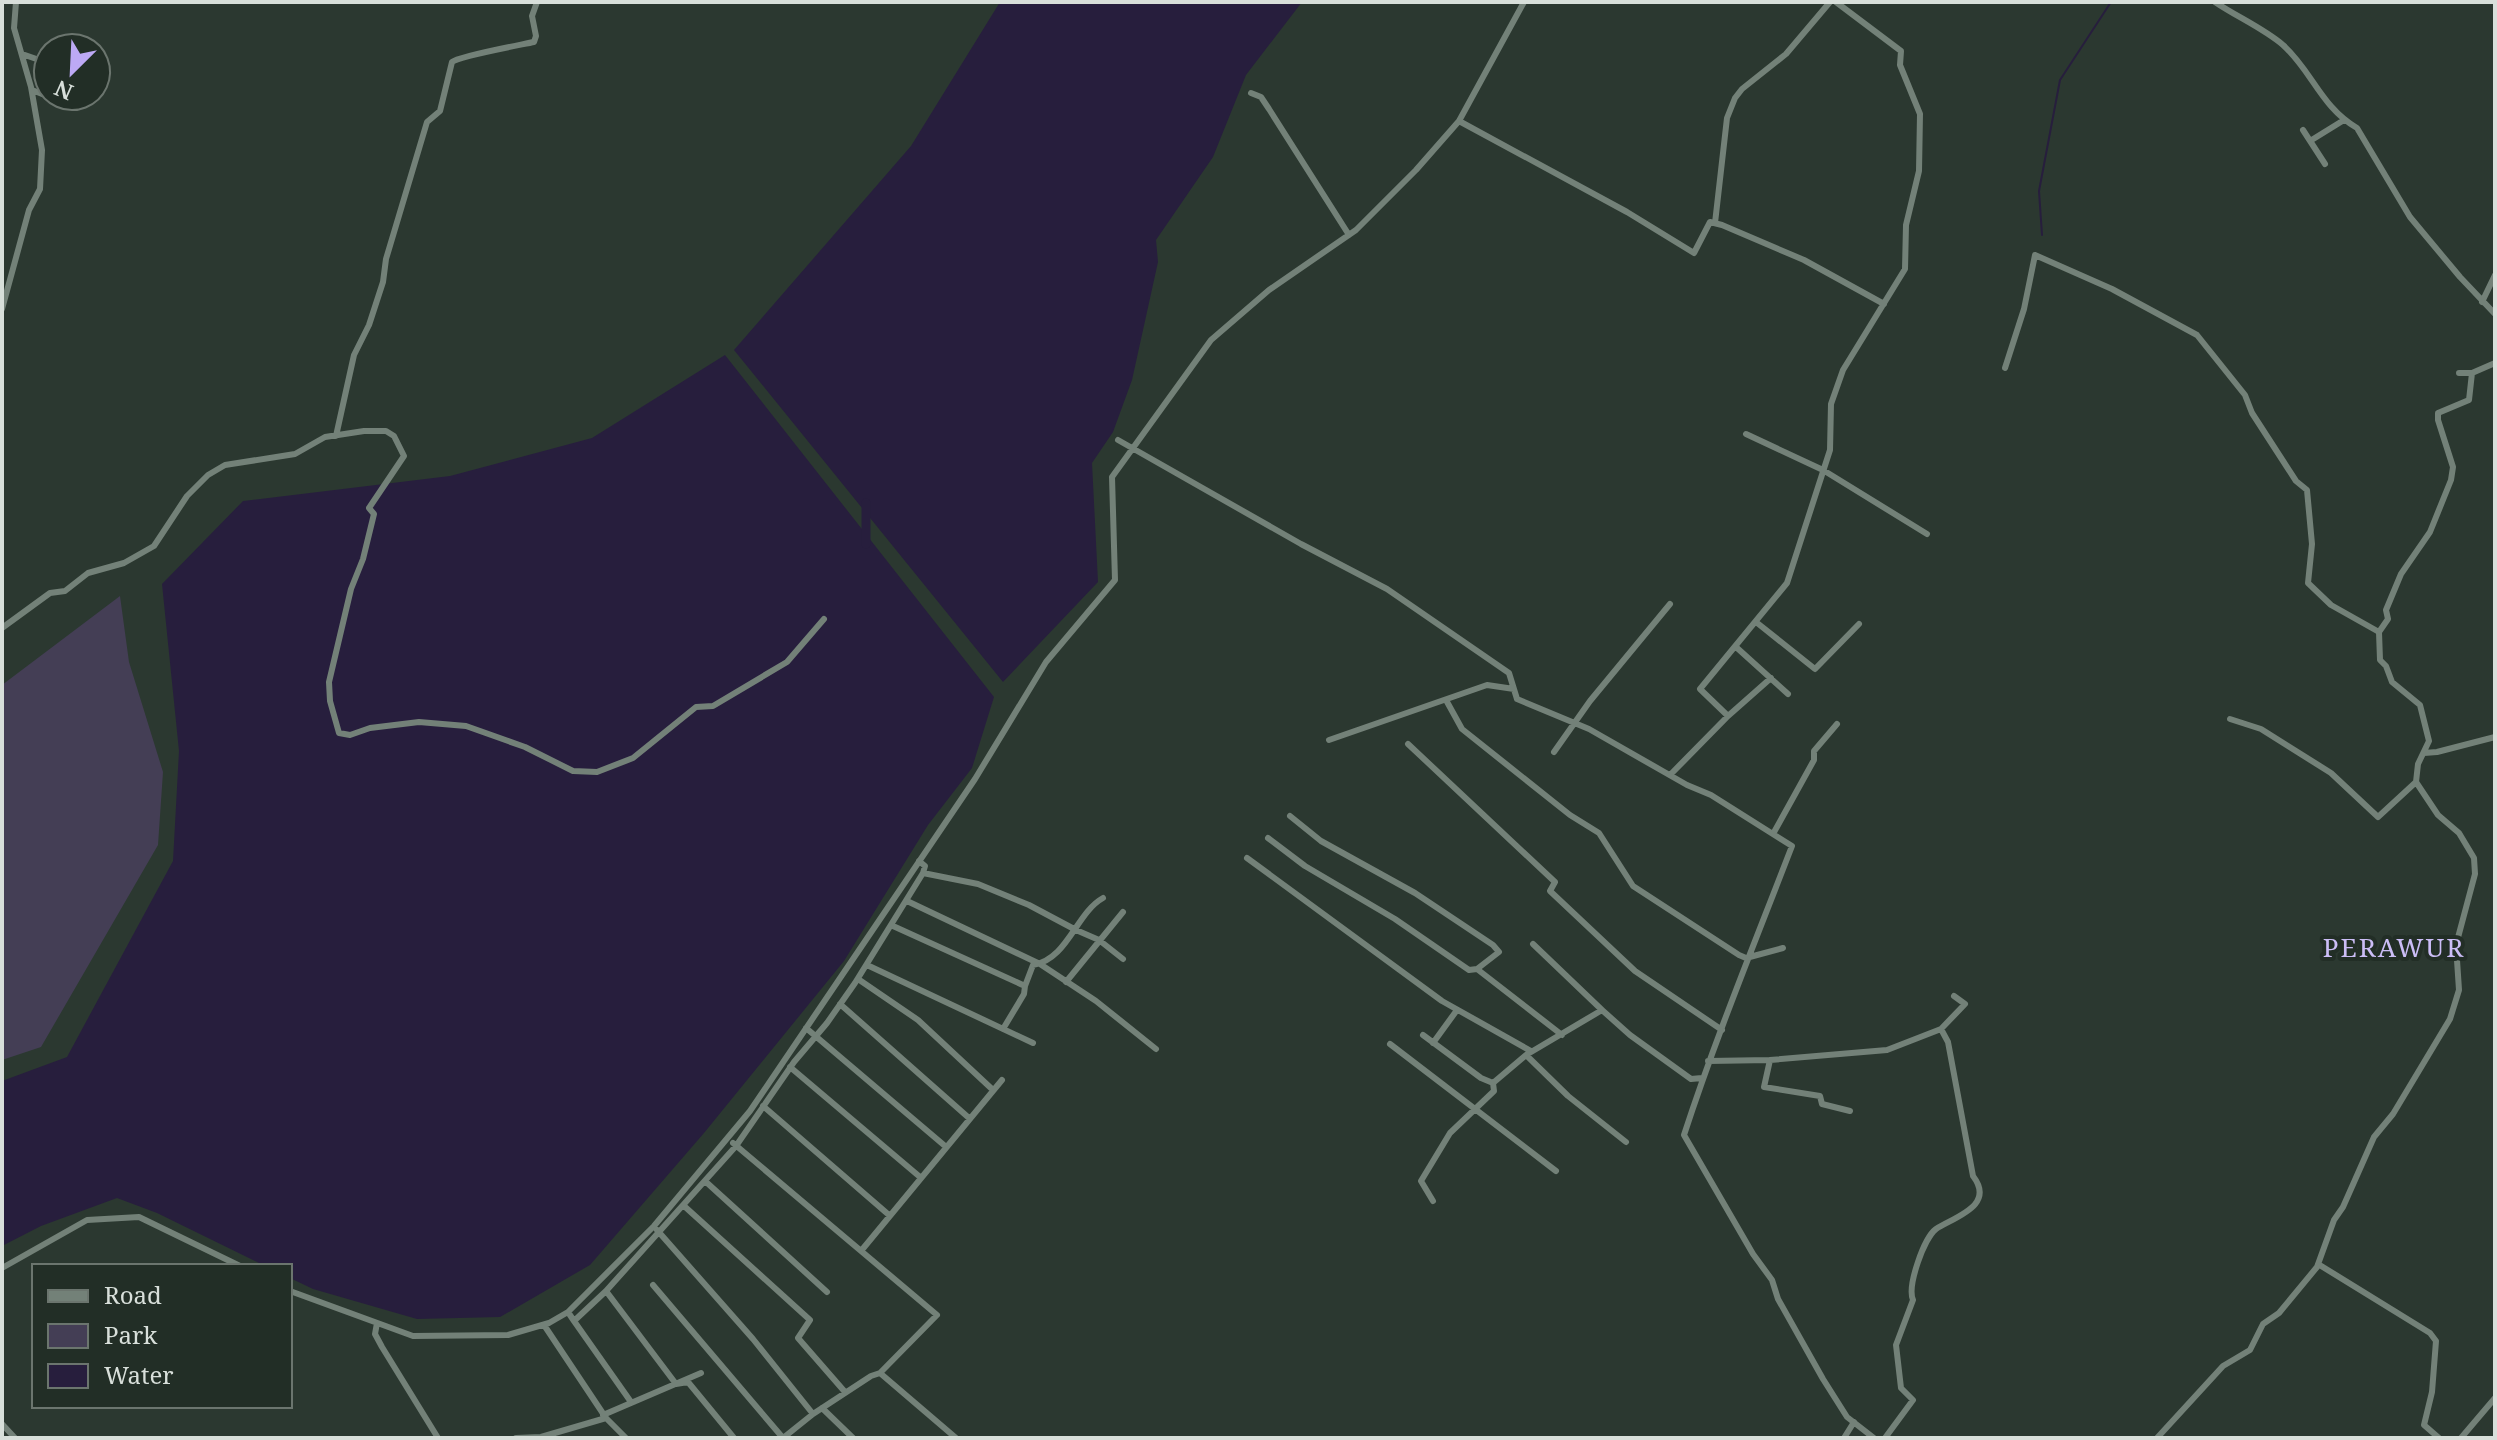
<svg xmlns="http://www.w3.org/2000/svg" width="2497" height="1440" viewBox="0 0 2497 1440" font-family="'Noto Serif',serif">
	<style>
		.green { fill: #443e55 }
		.water { fill: #271e3d }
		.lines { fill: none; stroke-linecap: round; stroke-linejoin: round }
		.stream { stroke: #271e3d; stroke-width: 2 }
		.river { stroke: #271e3d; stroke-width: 9 }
		.minor { stroke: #738178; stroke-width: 6 }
		.labels { text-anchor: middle; stroke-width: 8; stroke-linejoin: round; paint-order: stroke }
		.quarter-label { font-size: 26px; letter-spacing: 2px; fill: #cbbdf6; stroke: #222e26 }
	</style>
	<rect width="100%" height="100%" fill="#2b3830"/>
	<path class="green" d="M120 596 129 662 163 772 158 845 41 1047 2 1060V685Z"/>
	<path class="water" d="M1000 2H1302L1246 75 1213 157 1156 240 1158 262 1132 380 1113 432 1092 463 1098 582 1003 682 734 350 911 146Z
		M725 355 994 697 972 768 928 825 844 961 704 1133 590 1265 500 1317 417 1319 313 1289 290 1278V1266H265L157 1213 117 1198 41 1226 2 1246V1081L67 1057 173 861 179 751 162 584 243 501 450 476 592 438Z"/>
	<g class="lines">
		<path class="stream" d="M2042 235 2039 191 2060 80 2111 2"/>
		<path class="river" d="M866 503V544"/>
		<path class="minor" d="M2215 2C2237 17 2263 28 2283 45 2312 71 2321 107 2357 128L2410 217 2460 277 2495 314
			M22 54 48 63
			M32 90 75 107
			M1251 93 1261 97 1269 109 1349 235
			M1459 121 1627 212 1694 253 1710 222 1722 225 1804 260 1884 304
			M2303 130 2325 164
			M2310 141 2344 120
			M1715 223 1727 118 1735 98 1742 89 1786 54 1830 2
			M2482 302 2495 275
			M2 309 29 210 40 189 42 150 31 87 14 28 16 2
			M2005 368 2024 309 2035 255 2112 289 2197 335 2245 395 2252 413 2296 481 2307 490 2312 544 2308 583 2331 605 2379 632 2380 660 2386 666 2392 682 2420 705 2429 741 2418 764 2416 782 2438 815 2459 833 2474 858 2475 874 2456 945 2459 990 2450 1019 2393 1114 2374 1137 2343 1207 2334 1220 2317 1267 2279 1313 2263 1324 2250 1350 2223 1366 2157 1438
			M2459 373H2472L2495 363
			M1746 434 1823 470 1927 534
			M336 436 354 355 369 325 383 282 386 259 427 122 440 111 452 62C459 56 520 45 534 42L536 36 532 16 537 2
			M1118 440 1301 544 1387 589 1509 673 1517 699 1589 729 1687 785 1711 795 1792 846C1755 942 1716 1037 1684 1135L1753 1254 1772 1280 1778 1299 1823 1379 1847 1417 1874 1438
			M1756 622 1815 669 1859 624
			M2 628 50 593 65 591 88 573 124 563 154 546 187 496 208 475 225 465 295 454 325 437 364 431H386L394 436 404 456 369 508 374 514 363 559 351 589 329 682 330 701 339 733 350 735 370 728 419 722 466 726 525 747 573 771 597 772 633 758 696 707 713 706 787 662 824 619
			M2379 632 2388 619 2386 610 2401 574 2430 532 2451 480 2453 467 2438 420V413L2469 400 2472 373
			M1736 647 1788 694
			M1446 700 1462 729 1570 815 1599 833 1633 886 1739 955 1746 958 1783 948
			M1728 716 1771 678
			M2230 719 2261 729 2331 773 2378 817 2416 782
			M1329 740 1487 685 1514 689
			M1408 744 1555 882 1550 891 1635 971 1722 1030
			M1554 752 1590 701 1670 604
			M2424 753 2437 752 2495 737
			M1671 774 1728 716 1700 689 1787 583 1830 450 1831 404 1843 370 1905 269 1906 225 1919 171 1920 114 1900 65 1901 51 1836 2
			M1290 816 1321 841 1415 893 1493 945 1499 952 1477 969
			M1773 834 1814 760V751L1837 724
			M1268 838 1305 866 1395 919 1469 970 1477 969 1562 1035
			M1247 858 1442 1001 1531 1051 1526 1055 1568 1096 1626 1142
			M923 873 978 884 1029 905 1076 930 1099 940 1123 959
			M907 901 1040 964 1096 1001 1156 1049
			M893 926 1025 986 1033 965C1068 959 1076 913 1103 898
			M1533 944 1602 1010
			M867 965 1033 1043
			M858 979 918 1020 993 1090
			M1066 982 1123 912
			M840 1004 969 1118
			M806 1028 945 1146
			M1003 1029 1024 994 1025 986
			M1941 1029 1965 1004 1954 996
			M1423 1035 1481 1078 1493 1083
			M1433 1043 1457 1010
			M1390 1044 1556 1171
			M1770 1060 1764 1087 1820 1096 1822 1104 1850 1111
			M1708 1061 1770 1060 1887 1050 1941 1029 1948 1042 1973 1176C1996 1206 1954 1217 1936 1229 1924 1238 1907 1286 1913 1300L1896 1345 1901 1388 1913 1400 1885 1438
			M790 1067 920 1177
			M763 1106 889 1215
			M733 1143 937 1315 880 1373
			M705 1181 827 1292
			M1433 1201 1421 1181 1450 1133 1494 1091 1493 1083 1526 1055 1602 1010 1630 1035 1691 1079 1702 1078
			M683 1205 810 1320 798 1338 845 1392
			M657 1230 753 1339 813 1414 871 1376 880 1373 956 1438
			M861 1251 1002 1080
			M2318 1264 2430 1333 2436 1341 2432 1392 2424 1425 2439 1438
			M2 1268 87 1220 139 1217 240 1266
			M653 1285 783 1438
			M290 1291 413 1336 508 1335 549 1323 568 1312 654 1226 750 1111 975 779 1046 662 1115 580 1112 477 1211 340 1269 290 1356 230 1416 170 1459 121 1524 2
			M606 1291 676 1384 688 1382 734 1438
			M568 1312 574 1321 606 1291 736 1146 794 1062 827 1023 855 983 923 873 925 866 919 861
			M574 1321 631 1402
			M377 1323 375 1334 382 1347 438 1438
			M822 1408 853 1438
			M603 1415 701 1373
			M606 1418 626 1438
			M2 1424 15 1438
			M516 1438 541 1437 606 1418 544 1325
			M783 1438 813 1414
			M1844 1438 1854 1422
			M2461 1438 2495 1398"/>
	</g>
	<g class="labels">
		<g class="quarter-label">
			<text x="2394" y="957">PERAWUR</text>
		</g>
	</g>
	<rect width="2497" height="1440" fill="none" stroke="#d8dfda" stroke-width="8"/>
	<rect x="32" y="1264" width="260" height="144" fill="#222e26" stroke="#6b756e" stroke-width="2"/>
	<rect x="48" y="1290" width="40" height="12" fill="#738178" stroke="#6b756e" stroke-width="2"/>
	<text x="104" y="1304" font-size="24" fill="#d8dfda">Road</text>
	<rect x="48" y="1324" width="40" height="24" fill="#443e55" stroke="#6b756e" stroke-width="2"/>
	<text x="104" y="1344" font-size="24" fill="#d8dfda">Park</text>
	<rect x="48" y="1364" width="40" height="24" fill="#271e3d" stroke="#6b756e" stroke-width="2"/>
	<text x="104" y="1384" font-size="24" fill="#d8dfda">Water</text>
	<g transform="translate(72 72) rotate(204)"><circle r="38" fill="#222e26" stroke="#6b756e" stroke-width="2"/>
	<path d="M0-6L14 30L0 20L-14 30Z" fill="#bda9f5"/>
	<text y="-12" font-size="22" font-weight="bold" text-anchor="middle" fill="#d8dfda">N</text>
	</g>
</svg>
